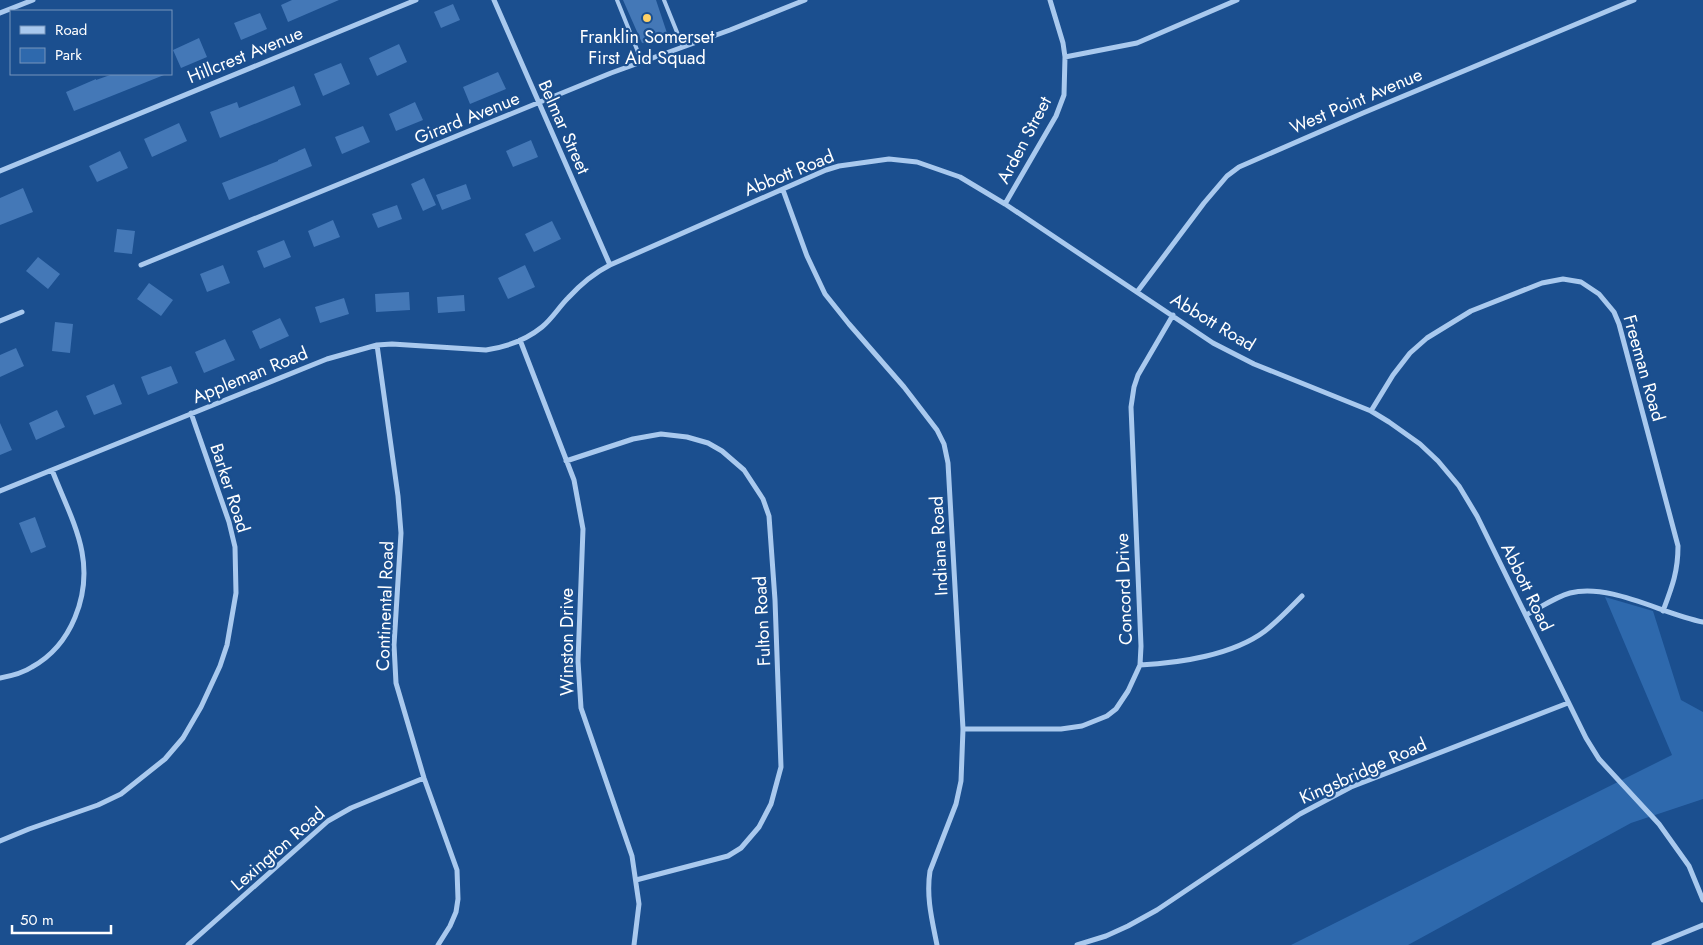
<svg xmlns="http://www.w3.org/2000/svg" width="1703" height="945" viewBox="0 0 1703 945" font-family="Jost,sans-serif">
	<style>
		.green { fill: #2e69ad }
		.building { fill: #4478b7 }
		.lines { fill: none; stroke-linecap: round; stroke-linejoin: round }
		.lane { stroke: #a9c9ee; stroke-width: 4 }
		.street { stroke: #a9c9ee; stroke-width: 5 }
		.poi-dot { fill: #ffd166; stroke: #1b4f8f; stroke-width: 2 }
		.labels { text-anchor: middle; stroke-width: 4.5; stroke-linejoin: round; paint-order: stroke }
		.poi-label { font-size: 18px; fill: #fff; stroke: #1b4f8f }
		.street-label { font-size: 18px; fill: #fff; stroke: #1b4f8f }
	</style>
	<rect width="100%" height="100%" fill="#1b4f8f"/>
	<path class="green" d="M1605 597 1653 611 1681 700 1703 712V799L1631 823 1408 945H1291L1672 755Z"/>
	<path class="building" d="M292 0H339L288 22 281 5Z
		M623 0H656L668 36 642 43Z
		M453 4 460 20 441 28 434 12Z
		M260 13 267 29 241 40 234 23Z
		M199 38 207 57 181 68 173 50Z
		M399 44 407 62 377 76 369 58Z
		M341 63 350 84 323 96 314 74Z
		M498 72 506 89 470 104 463 87Z
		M113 74 164 75 74 111 66 92 96 79V80Z
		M294 86 301 105 220 138 210 112 237 102 239 108Z
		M415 102 423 120 396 131 389 114Z
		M179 123 187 141 152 157 144 139Z
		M363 126 370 142 342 154 335 137Z
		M531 140 538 157 513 167 506 151Z
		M305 148 312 166 229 200 222 183 278 161V160Z
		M120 151 128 168 97 182 89 166Z
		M424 178 436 205 423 211 411 184Z
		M466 184 471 199 442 210 436 195Z
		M23 188 33 212 0 225V198Z
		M397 205 402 219 378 228 372 214Z
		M333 220 340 237 314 247 308 231Z
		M552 221 561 239 534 252 525 234Z
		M117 229 135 231 132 254 114 252Z
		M284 240 291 257 264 268 257 251Z
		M38 257 60 274 48 289 26 271Z
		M223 265 230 283 207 292 200 274Z
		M525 265 535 287 508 299 498 278Z
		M149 283 173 300 161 316 137 299Z
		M409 292 410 310 376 312 375 294Z
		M464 295 465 311 438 313 437 297Z
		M344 298 349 314 320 323 315 307Z
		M280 318 289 336 260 349 252 331Z
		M55 322 73 324 70 353 52 351Z
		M225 339 235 360 204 373 195 352Z
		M16 348 24 366 0 377V355Z
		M171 366 178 383 148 395 141 377Z
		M114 384 122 404 94 415 86 396Z
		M57 410 65 427 36 440 29 423Z
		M0 423 12 450 0 455Z
		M35 517 46 547 31 553 19 523Z"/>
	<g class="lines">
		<path class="lane" d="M617 0 642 62
			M664 0 683 47"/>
		<path class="street" d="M494 0 610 265
			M0 13 33 0
			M1065 57 1137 43 1237 0
			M0 171 416 0
			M783 190 807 256 825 294 849 324 904 387 937 430 944 444 948 463 963 729 961 781 956 804 930 871C926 897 932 920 937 945
			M1005 204 1056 116 1064 95 1065 57 1063 43 1050 0
			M141 265 611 73 730 30 805 0
			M1137 292 1204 203 1227 176 1239 167 1363 113 1634 0
			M0 321 22 312
			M520 340 574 480 583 529 578 661 581 708 632 856 639 904 634 945
			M377 345 398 496 401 533 394 645 396 683 424 778 457 870 458 899 456 912 450 926 438 945
			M1371 411 1393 375 1410 353 1427 338 1471 311 1542 283 1563 279 1581 282 1599 294 1614 312 1619 324 1678 546C1678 572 1672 587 1663 611
			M566 461 633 439 661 434 687 437 708 443 722 451 744 470 763 499 769 516 775 600 781 767 771 804 759 827 741 848 728 856 636 880
			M0 491 327 359 377 345 392 344 486 350C506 347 526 340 542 327 552 319 559 307 568 298 580 285 594 273 610 265L826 170 839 166 889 159 917 162 960 177 1005 204 1213 343 1254 364 1371 411 1389 422 1420 444 1438 461 1459 486 1477 516 1586 738 1599 759 1659 824 1689 866 1703 900
			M1526 615C1540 608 1555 597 1570 593 1611 583 1662 614 1703 622
			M1140 665C1180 663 1233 655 1265 631 1278 621 1290 608 1302 596
			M0 678C11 676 23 673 32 667 72 645 90 595 82 552 77 525 62 496 52 470
			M963 729H1061L1082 726 1107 716 1116 709 1128 691 1140 665 1141 646 1131 407 1134 387 1138 375 1173 315
			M0 841 29 829 98 805 121 794 165 759 183 738 201 707 220 666 227 645 236 593 235 547 229 522 191 413
			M188 945 328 821 351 808 424 778
			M1077 945 1106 936 1128 926 1157 910 1300 814 1351 787 1568 703
			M1654 945 1703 925"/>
	</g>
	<circle class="poi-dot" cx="647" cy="18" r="5"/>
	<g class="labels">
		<g class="poi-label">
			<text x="647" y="43">Franklin Somerset<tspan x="647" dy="21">First Aid Squad</tspan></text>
		</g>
		<g class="street-label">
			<text transform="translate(245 55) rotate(-22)" y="6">Hillcrest Avenue</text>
			<text transform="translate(1356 101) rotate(-23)" y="6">West Point Avenue</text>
			<text transform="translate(467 118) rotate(-22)" y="6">Girard Avenue</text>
			<text transform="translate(564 127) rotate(66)" y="6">Belmar Street</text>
			<text transform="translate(1024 140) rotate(-62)" y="6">Arden Street</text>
			<text transform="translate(789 173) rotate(-22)" y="6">Abbott Road</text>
			<text transform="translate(1213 322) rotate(31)" y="6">Abbott Road</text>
			<text transform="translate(1644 368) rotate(74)" y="6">Freeman Road</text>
			<text transform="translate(250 375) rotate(-22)" y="6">Appleman Road</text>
			<text transform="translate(230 488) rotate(72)" y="6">Barker Road</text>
			<text transform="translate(939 546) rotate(-93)" y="6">Indiana Road</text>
			<text transform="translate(1527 587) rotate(64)" y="6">Abbott Road</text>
			<text transform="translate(1124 589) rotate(-92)" y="6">Concord Drive</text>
			<text transform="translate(385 606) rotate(-88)" y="6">Continental Road</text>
			<text transform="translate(762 621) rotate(-93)" y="6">Fulton Road</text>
			<text transform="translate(567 642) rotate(-90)" y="6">Winston Drive</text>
			<text transform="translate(1363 771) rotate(-24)" y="6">Kingsbridge Road</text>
			<text transform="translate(278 849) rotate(-41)" y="6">Lexington Road</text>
		</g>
	</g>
	<rect x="10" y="10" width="162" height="65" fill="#1b4f8f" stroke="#7695bc"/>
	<rect x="20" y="26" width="25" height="8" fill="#a9c9ee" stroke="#7695bc"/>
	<text x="55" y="35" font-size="15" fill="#ffffff">Road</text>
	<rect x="20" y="48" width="25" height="15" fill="#2e69ad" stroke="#7695bc"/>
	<text x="55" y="60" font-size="15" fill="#ffffff">Park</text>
	<path d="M12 925v8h99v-8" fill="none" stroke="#ffffff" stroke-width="2.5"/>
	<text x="20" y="925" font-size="15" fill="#ffffff" stroke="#1b4f8f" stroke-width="4" paint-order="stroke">50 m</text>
</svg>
